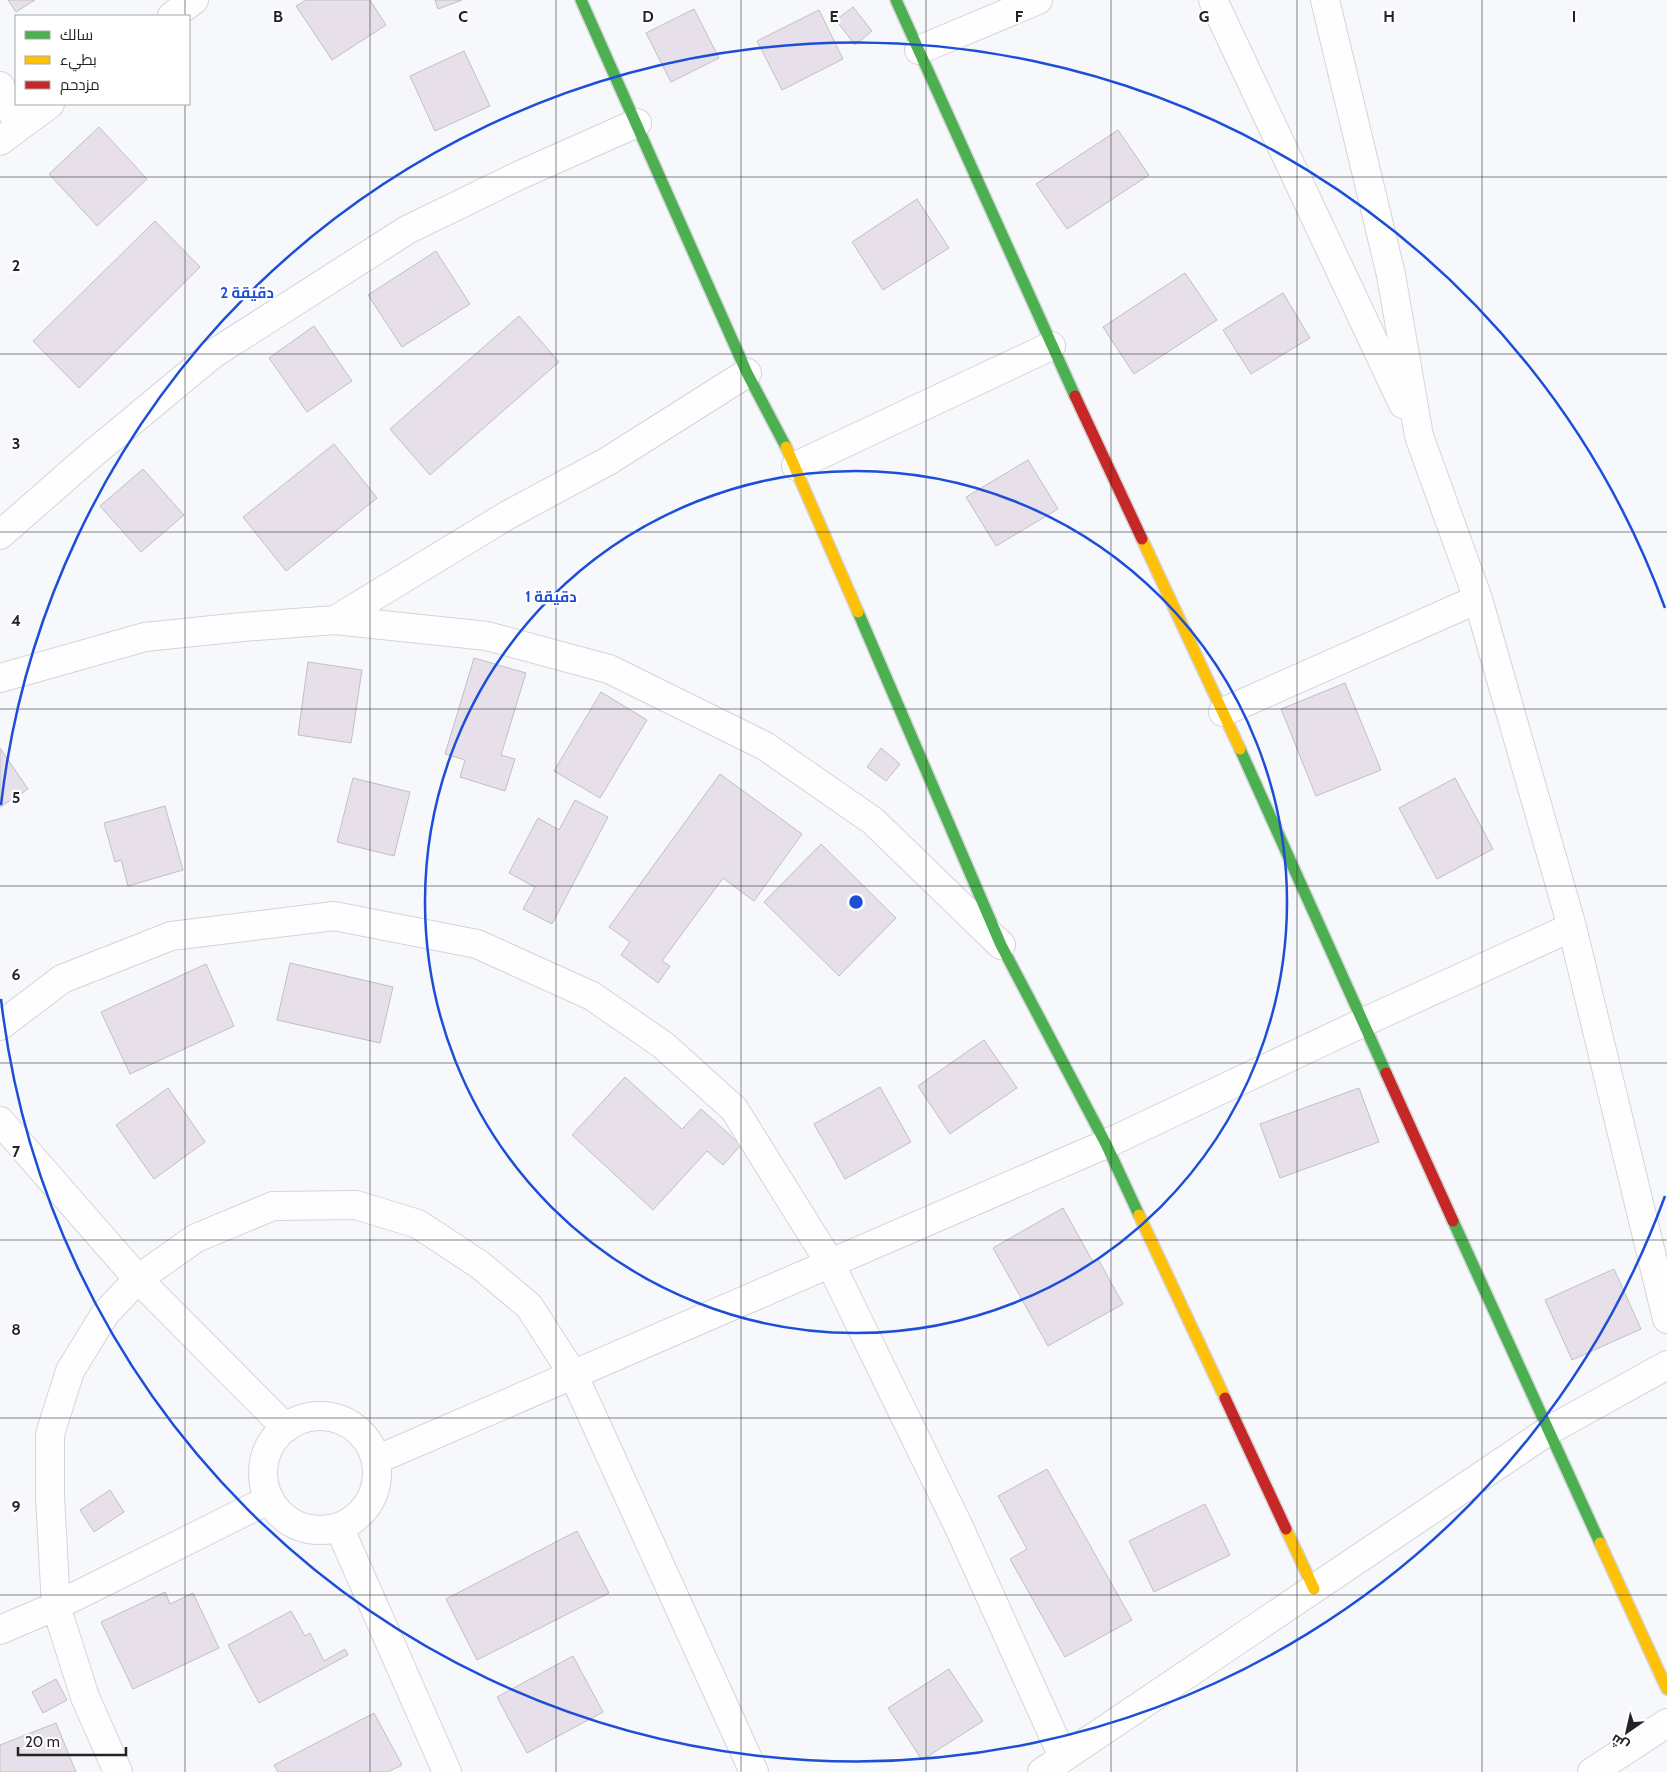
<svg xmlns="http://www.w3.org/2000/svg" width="1667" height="1772" viewBox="0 0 1667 1772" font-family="Cabin,Cairo,sans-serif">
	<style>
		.building { fill: #e7e0ea; stroke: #c0c0c2 }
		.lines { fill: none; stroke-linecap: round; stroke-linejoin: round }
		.street-casing { stroke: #d3d5d8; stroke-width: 30 }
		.fast-casing { stroke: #d3d5d8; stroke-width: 14 }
		.slow-casing { stroke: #d3d5d8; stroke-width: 14 }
		.jam-casing { stroke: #d3d5d8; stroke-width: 14 }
		.street { stroke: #fefeff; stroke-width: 28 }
		.fast { stroke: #4caf50; stroke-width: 11 }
		.slow { stroke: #ffc107; stroke-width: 11 }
		.jam { stroke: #c62828; stroke-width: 11 }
		.grid { fill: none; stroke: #222325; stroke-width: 1; stroke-opacity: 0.55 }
		.ring { fill: none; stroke: #1d4ed8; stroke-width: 2.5 }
		.grid-label { font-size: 16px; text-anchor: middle; font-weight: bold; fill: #222325; stroke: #fff; stroke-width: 4.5; stroke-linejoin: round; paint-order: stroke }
		.centre { fill: #1d4ed8; stroke: #fff; stroke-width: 2.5 }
		.ring-label { font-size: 15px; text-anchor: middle; font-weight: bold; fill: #1d4ed8; stroke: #fff; stroke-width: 4.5; stroke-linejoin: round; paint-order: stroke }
	</style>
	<rect width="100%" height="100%" fill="#f6f8fc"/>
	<path class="building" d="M8 0H35L16 12Z
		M306 0H370L386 25 332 60 296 6Z
		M435 0H462L438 9Z
		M853 7 872 31 855 45 836 20Z
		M694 9 719 58 671 82 646 33Z
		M819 10 843 59 782 90 757 41Z
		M464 51 490 106 435 131 410 76Z
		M99 127 147 179 97 226 49 174Z
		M1118 130 1149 175 1067 229 1036 184Z
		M917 199 949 248 883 290 852 242Z
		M155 221 200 267 79 388 33 341Z
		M436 251 470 304 402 347 368 295Z
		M1185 273 1217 320 1134 374 1103 327Z
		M1283 293 1310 338 1251 374 1223 330Z
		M519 316 559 362 430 475 390 429Z
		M314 326 352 381 307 412 269 358Z
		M334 444 377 498 286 571 243 517Z
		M1028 460 1058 509 996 546 966 497Z
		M143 469 184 515 141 552 100 506Z
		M474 658 526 673 501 755 515 759 505 791 460 777 465 760 445 754Z
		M308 662 362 670 351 743 298 735Z
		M1345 683 1381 770 1316 796 1281 709Z
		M601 692 647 720 600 798 554 771Z
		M0 748 28 789 0 807Z
		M881 748 900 764 886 781 867 767Z
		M720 774 802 834 754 901 723 878 662 961 670 966 658 983 621 955 630 942 609 927Z
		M353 778 410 792 394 856 337 842Z
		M1455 778 1493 849 1437 879 1399 808Z
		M575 800 608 817 552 924 523 909 535 887 509 873 538 818 559 830Z
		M165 806 183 870 128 886 121 860 115 862 104 823Z
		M821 844 896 918 839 976 764 902Z
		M290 963 393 987 380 1043 277 1020Z
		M206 964 234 1026 130 1074 101 1012Z
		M984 1040 1017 1088 950 1134 918 1086Z
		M625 1077 682 1129 701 1109 741 1145 723 1165 707 1151 653 1210 572 1135Z
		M880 1087 911 1142 845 1179 814 1124Z
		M168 1088 205 1142 154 1179 116 1125Z
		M1359 1088 1379 1142 1280 1178 1260 1124Z
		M1063 1208 1093 1262 1098 1259 1123 1304 1048 1346 993 1248Z
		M1614 1269 1641 1329 1572 1360 1545 1300Z
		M1047 1469 1132 1620 1065 1657 1010 1559 1027 1549 998 1496Z
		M110 1490 124 1512 94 1532 80 1510Z
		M1205 1504 1230 1555 1154 1592 1129 1541Z
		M577 1531 609 1593 477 1660 446 1599Z
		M165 1592 170 1604 193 1593 219 1648 133 1689 101 1622Z
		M291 1611 305 1636 310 1633 324 1661 345 1649 348 1655 259 1703 228 1645Z
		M573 1656 603 1712 527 1753 497 1697Z
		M949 1669 983 1721 922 1760 888 1708Z
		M56 1679 67 1700 43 1713 32 1692Z
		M374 1713 402 1765 388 1772H278L274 1765Z
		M56 1723 76 1772H0V1745Z"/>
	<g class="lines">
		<defs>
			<path id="street" d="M1213 0 1403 404
				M1325 0 1391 275 1419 436 1478 599 1572 927 1667 1319
				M172 16 194 0
				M919 50 1038 0
				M0 86 19 126
				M0 141 50 104
				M796 466 1051 346
				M0 535 90 456 213 354 407 230 520 175 637 123
				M335 620 506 516 608 461 747 373
				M0 678 145 637 242 627 335 620 487 636 609 669 765 746 873 821 1001 945
				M1223 712 1478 599
				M0 1026 62 979 171 936 334 916 477 944 592 996 663 1045 734 1109 830 1263 958 1525 1063 1757
				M0 1121 138 1279 286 1428
				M263 1473a57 57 0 1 1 114 0a57 57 0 1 1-114 0Z
				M376 1460 1106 1144 1364 1022 1572 927
				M339 1527 447 1772
				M0 1630 56 1606 270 1499
				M118 1772 85 1697 56 1606 50 1497V1434L70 1371 105 1314 138 1279 196 1238 273 1206 356 1205 418 1224 480 1265 529 1306 574 1376 754 1772
				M1042 1772 1548 1431 1667 1365
				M1592 1772 1667 1723"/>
			<path id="fast" d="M581 0 747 373 786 447
				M896 0 1075 396
				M858 612 1001 945 1106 1144 1139 1215
				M1240 749 1386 1073
				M1453 1221 1600 1543"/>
			<path id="slow" d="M786 447 858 612
				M1142 539 1240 749
				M1139 1215 1225 1398
				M1286 1529 1314 1589
				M1600 1543 1667 1689"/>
			<path id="jam" d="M1075 396 1142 539
				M1386 1073 1453 1221
				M1225 1398 1286 1529"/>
		</defs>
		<use href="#street" class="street-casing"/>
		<use href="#fast" class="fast-casing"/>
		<use href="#slow" class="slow-casing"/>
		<use href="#jam" class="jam-casing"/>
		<use href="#street" class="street"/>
		<use href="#fast" class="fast"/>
		<use href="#slow" class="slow"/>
		<use href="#jam" class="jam"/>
	</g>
	<path class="grid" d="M185 0V16M370 0V1772M556 0V1772M741 0V1772M926 0V1772M1111 0V1772M1297 0V1772M1482 0V1772M185 104V1772M0 177H1667M0 354H1667M0 532H1667M0 709H1667M0 886H1667M0 1063H1667M0 1240H1667M0 1418H1667M0 1595H1667"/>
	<g class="ring">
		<circle cx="856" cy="902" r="431"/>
		<path d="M1665 1196A861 861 0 0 1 1 999M1 805A861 861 0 0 1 1665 608"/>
	</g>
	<g class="grid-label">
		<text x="278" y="22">B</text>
		<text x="463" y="22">C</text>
		<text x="648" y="22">D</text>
		<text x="834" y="22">E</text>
		<text x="1019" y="22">F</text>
		<text x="1204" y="22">G</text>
		<text x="1389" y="22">H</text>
		<text x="1574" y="22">I</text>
		<text x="16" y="271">2</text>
		<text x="16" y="449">3</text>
		<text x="16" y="626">4</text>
		<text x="16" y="803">5</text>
		<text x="16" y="980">6</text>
		<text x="16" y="1157">7</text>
		<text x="16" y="1335">8</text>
		<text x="16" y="1512">9</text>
	</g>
	<circle cx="856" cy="902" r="8" class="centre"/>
	<g class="ring-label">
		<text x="247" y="298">2 دقيقة</text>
		<text x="551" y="602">1 دقيقة</text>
	</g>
	<rect x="15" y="15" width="175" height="90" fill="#ffffff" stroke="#a7a7a8"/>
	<rect x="25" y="31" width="25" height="8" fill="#4caf50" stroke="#a7a7a8"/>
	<text x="60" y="40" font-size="15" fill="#222325">سالك</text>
	<rect x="25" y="56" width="25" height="8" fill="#ffc107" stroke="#a7a7a8"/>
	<text x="60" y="65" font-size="15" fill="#222325">بطيء</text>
	<rect x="25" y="81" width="25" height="8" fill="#c62828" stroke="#a7a7a8"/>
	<text x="60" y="90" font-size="15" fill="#222325">مزدحم</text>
	<g transform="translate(1627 1732) rotate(214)" stroke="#ffffff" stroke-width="4" paint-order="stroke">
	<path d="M0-4L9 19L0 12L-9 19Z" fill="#222325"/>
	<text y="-8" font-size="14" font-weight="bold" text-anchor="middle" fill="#222325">ش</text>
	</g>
	<path d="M18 1747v8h108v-8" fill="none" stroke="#222325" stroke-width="2.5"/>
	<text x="25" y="1747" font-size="15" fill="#222325" stroke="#ffffff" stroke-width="4" paint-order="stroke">20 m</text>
</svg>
